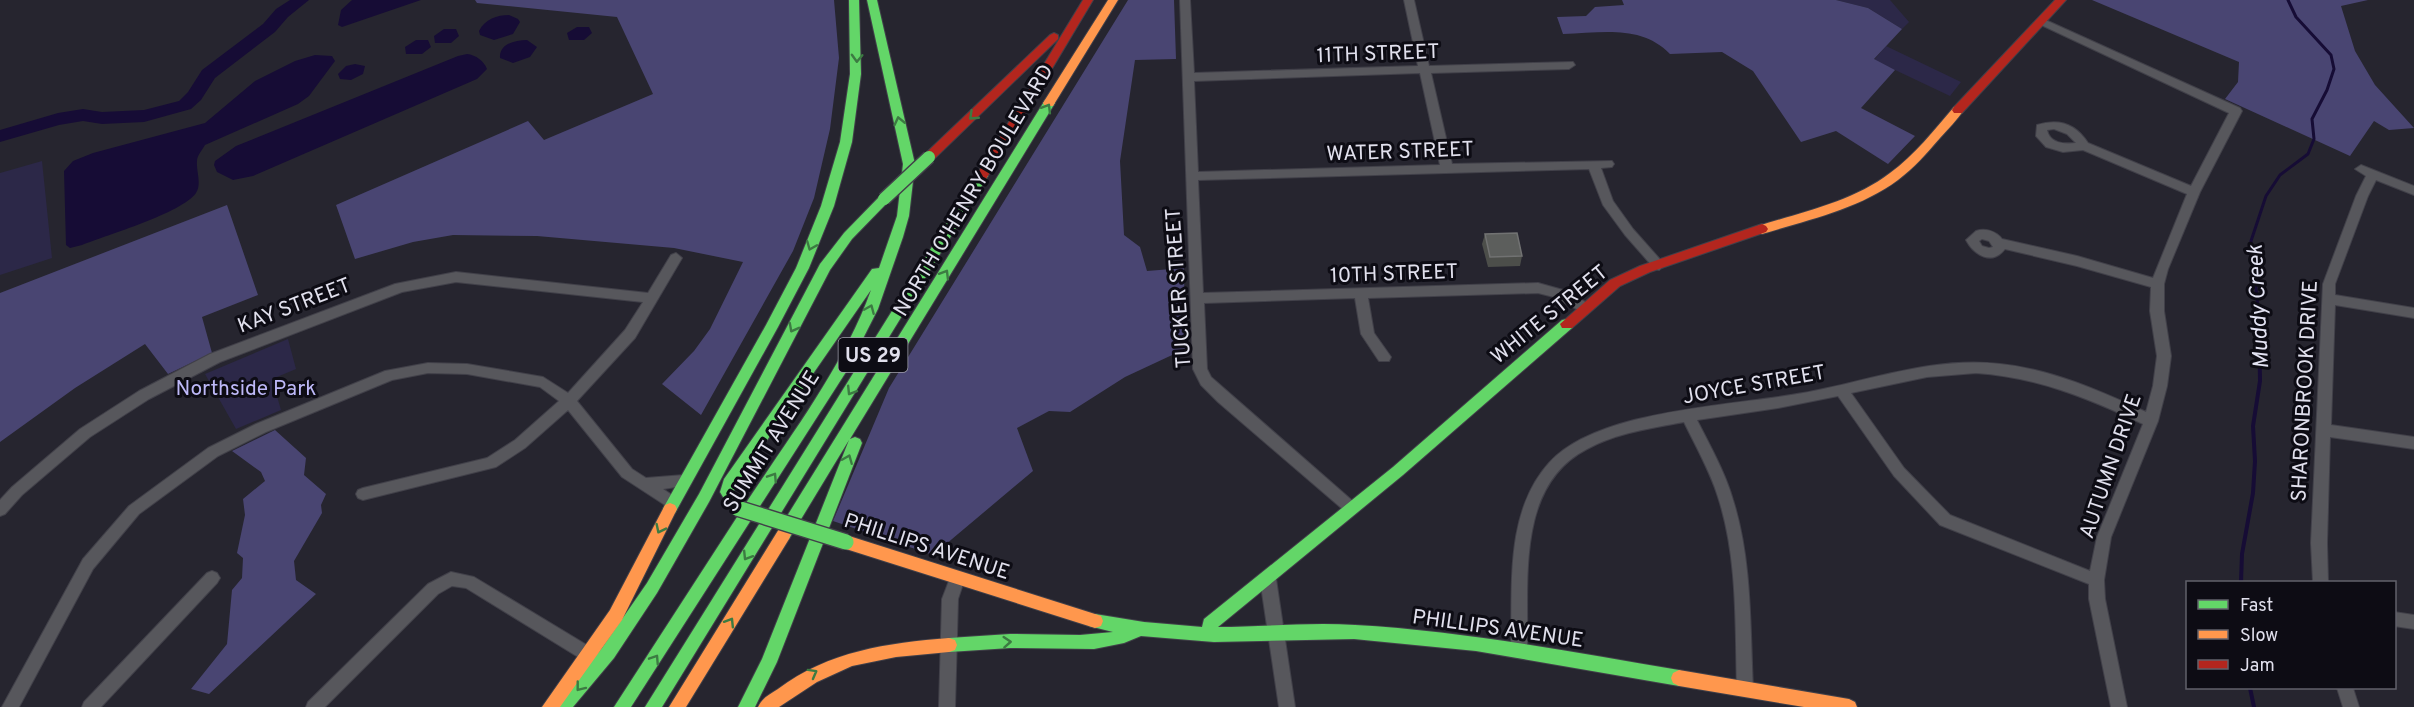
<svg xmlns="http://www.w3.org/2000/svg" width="2414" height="707" viewBox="0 0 2414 707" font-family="Overpass,sans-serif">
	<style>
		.green { fill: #2c2848 }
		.forest { fill: #494572 }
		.water { fill: #160c35 }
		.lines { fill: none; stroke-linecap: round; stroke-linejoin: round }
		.stream-far1 { stroke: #160c35; stroke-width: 3 }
		.stream { stroke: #160c35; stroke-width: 4 }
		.river { fill: #160c35; fill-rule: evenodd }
		.street-casing { stroke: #414049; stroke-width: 2 }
		.fast-casing { stroke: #414049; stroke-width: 2 }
		.slow-casing { stroke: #414049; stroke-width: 2 }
		.jam-casing { stroke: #414049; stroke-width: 2 }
		.street { fill: #57575c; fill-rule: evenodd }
		.fast { fill: #63d668; fill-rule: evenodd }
		.slow { fill: #ff974d; fill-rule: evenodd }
		.jam { fill: #b3261e; fill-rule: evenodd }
		.fast-bridge-far1-casing { stroke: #414049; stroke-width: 15; stroke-linecap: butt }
		.fast-bridge-casing { stroke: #414049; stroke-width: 18; stroke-linecap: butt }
		.fast-bridge-far1 { stroke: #63d668; stroke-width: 12 }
		.fast-bridge { stroke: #63d668; stroke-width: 15 }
		.wall { fill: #4c4e4a }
		.building { fill: #5c5e5c; stroke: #717272; stroke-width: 1.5 }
		.oneway { stroke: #3c7b42 }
		.labels { text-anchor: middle; stroke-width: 6; stroke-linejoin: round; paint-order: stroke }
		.shield { fill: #0d0c14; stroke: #a1a0ac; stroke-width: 1.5 }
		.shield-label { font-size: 20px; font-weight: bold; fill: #e1e0ed }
		.street-label { font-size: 21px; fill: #e1e0ed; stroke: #0d0c14 }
		.park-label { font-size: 21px; fill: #bdb8f8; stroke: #0d0c14 }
		.water-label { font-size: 22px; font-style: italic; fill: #e3e3f3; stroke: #0d0c14 }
	</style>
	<rect width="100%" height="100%" fill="#26252f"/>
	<path class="green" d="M1836 0H1890L1909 22 1902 29 1868 8Z
		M1886 46 1961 82 1950 96 1874 60Z
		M42 161 52 258 0 275V173Z
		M288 339 296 369 272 379 281 410 236 429 205 374Z"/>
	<path class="forest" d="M475 0H834L839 58 830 129 814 198 793 251 701 415 662 384 694 351 710 329 743 262 674 248 537 236 453 235 413 242 355 259 336 205 528 121 544 140 653 94 617 17 477 3Z
		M1128 0H1174L1176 59 1135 60 1120 161 1124 235 1140 247 1147 271 1184 268 1185 349 1125 377 1070 412 1049 411 1017 428 1033 471 933 555 833 521 889 388Z
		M1622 0H1836L1868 8 1902 29 1874 59 1895 70 1861 108 1915 136 1888 164 1836 131 1801 142 1753 71 1722 52 1670 54C1641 24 1601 33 1563 34L1557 17 1586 16 1595 7 1624 5Z
		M2092 0H2368L2341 6 2355 51 2375 85 2414 128 2389 130 2374 121 2350 156 2225 99 2238 82 2239 62Z
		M227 205 258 295 202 317 212 353 168 374 145 344 75 388 0 442V293Z
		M275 430 306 458 304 475 326 494 321 505 322 513 294 561 296 580 316 594 209 694 191 689 227 644 232 590 242 578 243 558 237 553 245 515 243 499 265 481 261 472 232 451Z"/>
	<path class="water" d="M352 0H421L342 27 338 25 341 10Z
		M509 15 518 19 520 22 513 34 494 40 480 35 479 31C485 19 497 15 509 15Z
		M577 27H589L592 33 584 40H569L567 33Z
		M444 29H456L459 36 451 43H435L434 36Z
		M416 40H428L431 47 422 54H406L405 47Z
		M527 40 537 47 530 57 513 63 500 58C499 44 515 40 527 40Z
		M467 54C476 55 484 61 487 69L477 79 253 176 233 180 217 172 214 165 215 161 236 146 458 56Z
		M315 55 332 56 335 61 309 96 298 104 205 145C202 150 197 156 197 161 196 171 202 184 196 193 182 213 107 235 82 245L70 248 66 245 64 171 73 161 93 153 205 123 255 81 295 61Z
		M355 64 365 66 363 74 351 80 340 79 338 74 346 66Z"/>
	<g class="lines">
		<path class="stream-far1" d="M2259 317 2251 241 2266 196 2280 175 2308 154 2314 139 2312 119 2327 90 2334 69 2331 55 2296 17 2288 0"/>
		<path class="stream" d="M2241 582 2242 554 2253 493 2255 461 2253 426 2260 381 2259 315
			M2250 688 2254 707"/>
		<path class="river" d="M290 0H309L288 17 275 32 215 78 201 100 191 109 144 122 102 124 83 121 59 125 0 142V130L58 113 83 109 102 112 144 110 179 101 188 92 202 70 263 24 276 9Z"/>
		<defs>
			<path id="street" d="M1180 0H1190L1194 73 1418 66 1404 0H1414L1429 66 1573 62 1575 65 1569 69 1431 73 1452 164 1612 161 1614 164 1612 167 1601 168 1613 201 1633 229 1665 265 1659 270 1654 268 1625 235 1603 205 1589 169 1198 180 1203 293 1538 283 1563 290 1591 305 1593 309 1586 314 1554 297 1538 293 1368 298 1374 333 1391 357 1389 361H1379L1361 334 1355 298 1204 303 1207 369 1211 377 1356 504 1358 508 1356 512 1351 514 1346 512 1218 402 1201 385 1193 369ZM1420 73 1440 165 1198 172 1194 81Z
				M2041 18 2240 108 2242 111 2200 192 2168 269 2164 284V311L2171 356 2167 386 2158 421 2111 537 2104 580 2105 599 2127 707H2111L2089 599V584L1940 525 1894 476 1838 396 1778 408 1697 420C1710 446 1725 472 1733 500 1752 560 1750 626 1753 688L1751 693 1745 696 1739 693 1737 688C1735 625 1738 558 1718 497 1710 471 1696 447 1684 422 1652 428 1616 433 1587 449 1515 486 1529 583 1527 650L1525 655 1519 657 1513 655 1511 650C1513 588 1504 513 1549 463 1597 409 1734 406 1803 393 1869 381 1933 356 2000 364 2051 369 2100 391 2146 412L2153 386 2157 356 2150 311 2151 287 2077 266 2005 249C1992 266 1974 255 1966 240L1976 231C1985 228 1996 231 2002 239L2077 256 2153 278 2187 194 2083 150 2063 152 2046 147 2036 136 2037 125C2059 118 2076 124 2088 143L2191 186 2229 113 2037 23 2036 21ZM2054 129 2067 134 2076 143C2064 144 2050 144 2047 130ZM1982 239 1989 241 1993 247 1989 248 1982 246 1979 241ZM1976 373C2036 377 2088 398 2143 424L2097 537 2090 571 1950 515 1904 468 1851 393 1927 377Z
				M2361 165 2414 186V195L2376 180 2368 196 2335 284V295L2414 308V318L2335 305 2331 425 2414 437V449L2330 437 2327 543 2328 582H2313L2311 543 2323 284 2356 196 2366 176 2355 169Z
				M676 253 682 258 635 338 577 401 632 469 646 478 684 475 689 477 691 481 689 485 663 489 678 499 680 503 678 507 673 509 668 507 622 477 568 410 525 448 496 467 363 500 358 498 356 494 358 490 363 488 487 458 515 440 559 401 540 387 467 374 428 373 392 380 266 432 218 456 139 514 93 569 19 707H2L83 559 129 506 208 448 256 424 385 371 428 363 467 364 543 377 568 393 625 330 643 302 456 282 402 292 220 362 149 399 90 437 22 495 5 514 0 516V500L12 487 80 429 139 391 210 354 395 284 456 272 648 293 671 255Z
				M212 571 217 573 220 578 217 583 101 707H82L84 702 207 573Z
				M957 571 962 573 965 578 958 599 955 707H939L942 599 952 573Z
				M451 572 474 577 595 650 597 655 595 660 589 662 583 660 466 588 452 586 438 594 325 707H306L308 702 428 584Z
				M1268 572 1273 574 1276 579 1295 707H1279L1260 579 1263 574Z
				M2394 612 2414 615V629L2394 626Z
				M2337 688H2353L2359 707H2343Z"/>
			<path id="fast" d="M849 0H859L861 74 852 142 834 206 809 268 778 327 675 513 670 515 665 513 663 509 665 505 766 325 796 268 821 206 840 142 850 74Z
				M867 0H877L915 164 909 216 903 237 878 309 846 372 631 707H614L739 514 732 512 720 492 724 479 872 269 879 268 897 216 903 164ZM871 290C843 368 789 437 744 506L734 491 736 485Z
				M1049 99 1055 103 850 439 855 437 860 439 862 443 777 662 755 707H738L762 659 849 440 789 539 784 541 779 539 777 534 779 529 1045 100Z
				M982 172 986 173 988 176 986 179 662 707H645L978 173Z
				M884 195 888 196 890 199 888 202 852 239 830 270 709 502 657 593 614 658 573 707H555L602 648 647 583 699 494 820 264 844 233 880 196Z
				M1567 319 1572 320 1574 324 1572 328 1403 475 1218 627C1263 627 1309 622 1355 625 1464 631 1572 652 1679 670L1685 673 1687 678 1685 683 1679 686 1476 651 1354 639 1214 642 1141 636 1124 643 1094 649 1010 648 949 652 943 650 941 645 943 640 949 638 1010 634 1080 635 1113 632 1089 626 1087 621 1089 616 1095 614 1144 622 1202 627 1204 619 1393 467 1562 320Z"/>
			<path id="slow" d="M1108 0H1118L1053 106H1045L1043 103Z
				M1958 106 1964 110C1957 120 1948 129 1940 138 1927 153 1914 168 1898 180 1859 209 1808 220 1762 234L1758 232 1756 229 1758 226C1802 212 1852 202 1890 173 1915 155 1934 130 1954 107Z
				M670 503 675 505 677 509 622 620 560 707H542L610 610 665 505Z
				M784 527 789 529 791 534 789 539 686 707H669L779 529Z
				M846 535 1095 614 1101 616 1103 621 1101 626 1095 628 846 549 841 547 838 542 841 537Z
				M949 638 955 640 957 645 955 650 949 652 896 657 852 666 817 682 779 707H758C762 698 770 694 778 689 829 651 887 643 949 638Z
				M1679 670 1849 699 1855 702 1857 707H1804L1679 686 1673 683 1671 678 1673 673Z"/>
			<path id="jam" d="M1083 0H1093L986 179H978L976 176Z
				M2055 0H2066L1962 113H1954L1952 110 1954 107Z
				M1054 33 1058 35V39L933 160H925L923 157 925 154 1050 35Z
				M1762 224 1766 226 1768 229 1766 232 1650 272 1620 286 1572 328H1562L1560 324 1610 280 1640 266Z"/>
		</defs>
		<use href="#street" class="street-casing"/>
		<use href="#fast" class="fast-casing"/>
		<use href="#slow" class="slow-casing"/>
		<use href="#jam" class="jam-casing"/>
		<use href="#street" class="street"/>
		<use href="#fast" class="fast"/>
		<use href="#slow" class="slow"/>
		<use href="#jam" class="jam"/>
		<defs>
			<path id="fast-bridge-far1" d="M884 199 929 157"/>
			<path id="fast-bridge" d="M737 508 846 542"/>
		</defs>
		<use href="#fast-bridge-far1" class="fast-bridge-far1-casing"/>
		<use href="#fast-bridge" class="fast-bridge-casing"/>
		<use href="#fast-bridge-far1" class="fast-bridge-far1"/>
		<use href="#fast-bridge" class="fast-bridge"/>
	</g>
	<path class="wall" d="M1485 234 1522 256 1520 266 1488 267 1482 244Z"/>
	<path class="building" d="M1517 233 1522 256 1490 257 1485 234Z"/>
	<defs><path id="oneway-chevron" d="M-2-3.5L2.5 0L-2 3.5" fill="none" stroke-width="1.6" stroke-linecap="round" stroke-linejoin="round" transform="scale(1.5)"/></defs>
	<g class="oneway">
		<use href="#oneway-chevron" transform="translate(857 58) rotate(92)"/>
		<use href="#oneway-chevron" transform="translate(1047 108) rotate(-59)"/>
		<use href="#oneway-chevron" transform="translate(973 116) rotate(137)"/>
		<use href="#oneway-chevron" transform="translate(899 121) rotate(-103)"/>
		<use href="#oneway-chevron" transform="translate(811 246) rotate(112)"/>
		<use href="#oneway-chevron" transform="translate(945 274) rotate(-59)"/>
		<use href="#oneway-chevron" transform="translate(870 309) rotate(-67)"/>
		<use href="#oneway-chevron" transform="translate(793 328) rotate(118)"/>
		<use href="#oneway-chevron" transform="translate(851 391) rotate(122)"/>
		<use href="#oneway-chevron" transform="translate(848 459) rotate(-68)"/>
		<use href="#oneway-chevron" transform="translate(773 477) rotate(-57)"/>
		<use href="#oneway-chevron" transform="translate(660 529) rotate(116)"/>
		<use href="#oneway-chevron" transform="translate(747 556) rotate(122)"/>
		<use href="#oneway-chevron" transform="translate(730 622) rotate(-58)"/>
		<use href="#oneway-chevron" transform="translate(1007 642) rotate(-4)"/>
		<use href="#oneway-chevron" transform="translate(655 659) rotate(-57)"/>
		<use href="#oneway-chevron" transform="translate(813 673) rotate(-29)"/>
		<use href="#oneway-chevron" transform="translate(580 687) rotate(128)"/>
	</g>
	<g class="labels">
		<rect class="shield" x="838.5" y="338" width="69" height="34" rx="4.5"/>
		<g class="shield-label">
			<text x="873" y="362">US 29</text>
		</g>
		<g class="street-label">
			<text transform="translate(1378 53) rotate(-2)" y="7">11TH STREET</text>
			<text transform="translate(1400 151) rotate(-2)" y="7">WATER STREET</text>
			<text transform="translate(973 190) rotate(-59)" y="7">NORTH O'HENRY BOULEVARD</text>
			<text transform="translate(1394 273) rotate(-2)" y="7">10TH STREET</text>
			<text transform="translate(1178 288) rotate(-94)" y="7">TUCKER STREET</text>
			<text transform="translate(294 305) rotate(-21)" y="7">KAY STREET</text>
			<text transform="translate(1549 314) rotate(-39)" y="7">WHITE STREET</text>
			<text transform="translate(1754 384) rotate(-10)" y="7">JOYCE STREET</text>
			<text transform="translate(2304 391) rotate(-87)" y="7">SHARONBROOK DRIVE</text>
			<text transform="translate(771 441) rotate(-58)" y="7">SUMMIT AVENUE</text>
			<text transform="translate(2110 466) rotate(-71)" y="7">AUTUMN DRIVE</text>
			<text transform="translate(927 546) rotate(18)" y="7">PHILLIPS AVENUE</text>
			<text transform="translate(1498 628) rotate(8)" y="7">PHILLIPS AVENUE</text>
		</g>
		<g class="park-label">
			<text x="246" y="395">Northside Park</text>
		</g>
		<g class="water-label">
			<text transform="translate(2257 307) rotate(-93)" y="8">Muddy Creek</text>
		</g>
	</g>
	<rect x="2186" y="581" width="210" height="108" fill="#0d0c14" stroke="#62616b" stroke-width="1.5"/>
	<rect x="2198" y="600" width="30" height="9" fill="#63d668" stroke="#62616b" stroke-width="1.5"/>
	<text x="2240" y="611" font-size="18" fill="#e1e0ed">Fast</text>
	<rect x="2198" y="630" width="30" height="9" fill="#ff974d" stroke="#62616b" stroke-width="1.5"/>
	<text x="2240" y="641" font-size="18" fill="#e1e0ed">Slow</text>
	<rect x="2198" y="660" width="30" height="9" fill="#b3261e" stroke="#62616b" stroke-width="1.5"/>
	<text x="2240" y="671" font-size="18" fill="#e1e0ed">Jam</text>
</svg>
